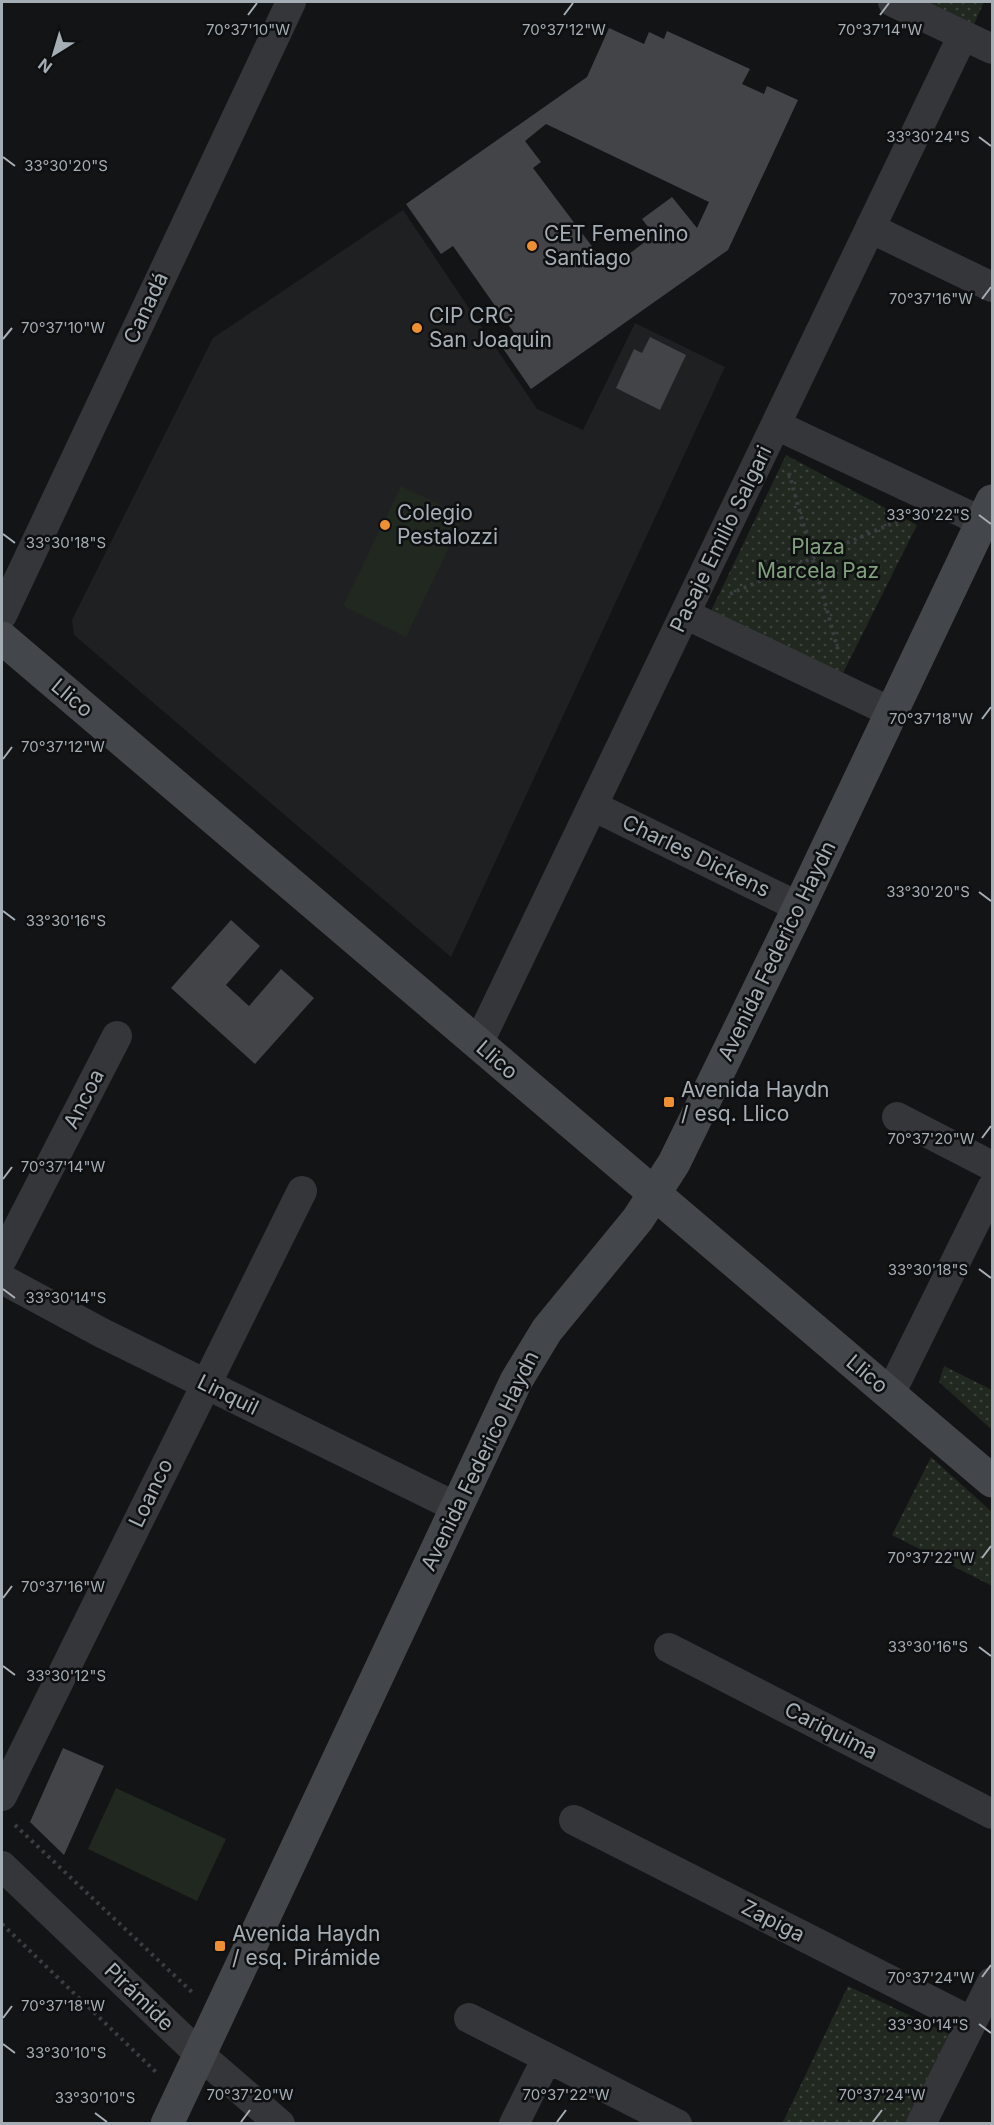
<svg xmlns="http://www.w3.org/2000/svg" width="994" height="2125" viewBox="0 0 994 2125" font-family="Inter,sans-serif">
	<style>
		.built { fill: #1f2022 }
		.grass { fill: url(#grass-dots) }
		.pitch { fill: #202820 }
		.building { fill: #424448; fill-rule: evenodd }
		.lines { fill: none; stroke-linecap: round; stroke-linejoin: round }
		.path { stroke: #3b3d41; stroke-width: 4; stroke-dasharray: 3 4.5; stroke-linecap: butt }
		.street { stroke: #35363a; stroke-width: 30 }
		.secondary { stroke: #43464a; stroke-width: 33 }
		.ticks { fill: none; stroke: #a5adb5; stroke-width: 2 }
		.poi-dot { fill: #ee8f33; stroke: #0e0f10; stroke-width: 2 }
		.labels { text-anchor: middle; stroke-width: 5; stroke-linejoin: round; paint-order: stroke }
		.poi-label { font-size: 21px; fill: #a5adb5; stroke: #0e0f10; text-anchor: start }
		.street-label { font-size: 21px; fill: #a5adb5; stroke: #0e0f10 }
		.park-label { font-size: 21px; fill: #80a07d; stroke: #0e0f10 }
		.ticks-label { font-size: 15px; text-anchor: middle; fill: #a5adb5; stroke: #0e0f10; stroke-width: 5; stroke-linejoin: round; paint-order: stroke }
	</style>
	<defs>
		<pattern id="grass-dots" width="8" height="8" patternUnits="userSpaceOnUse" patternTransform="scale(1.5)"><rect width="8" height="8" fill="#202820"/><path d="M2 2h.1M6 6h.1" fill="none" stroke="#3d443e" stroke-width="1.8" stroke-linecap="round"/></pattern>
	</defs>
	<rect width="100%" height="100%" fill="#131415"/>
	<path class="built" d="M403 210 537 409 583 430 635 323 725 367 451 957 74 635 72 620 213 338Z"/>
	<path class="grass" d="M910 2H984L971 31Z
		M786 455 917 525 840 679 710 613Z
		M944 1366 992 1390V1430L939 1382Z
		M931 1457 992 1512V1586L892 1535Z
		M848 1986 951 2035 908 2123 782 2124Z"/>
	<path class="pitch" d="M401 486 464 516 406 637 343 606Z
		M116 1788 226 1839 197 1901 88 1849Z"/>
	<path class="building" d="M609 28 644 44 649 32 664 39 667 31 750 69 742 84 764 94 767 86 798 100 728 250 531 389 502 347 517 337 453 246 441 254 406 204 587 77ZM546 124 709 202 697 228 672 197 642 219 654 235 609 269 533 168 541 162 525 141Z
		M650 337 686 355 660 410 616 388 634 349 642 353Z
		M231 920 260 946 226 985 249 1006 281 969 314 998 255 1064 171 988Z
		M63 1748 104 1766 64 1855 30 1822Z"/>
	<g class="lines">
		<path class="path" d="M789 473 838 650
			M730 594 902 519
			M15 1825 193 1993
			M2 1924 157 2073"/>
		<path class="street" d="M893 2 992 49
			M870 228 992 287
			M776 425 983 522
			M685 614 891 712
			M2 615 291 2
			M593 806 799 907
			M478 1044 963 35
			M897 1117 992 1166
			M2 1259 117 1036
			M2 1279 102 1333 456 1507
			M890 1394 992 1188
			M669 1648 992 1814
			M2 1796 302 1191
			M574 1820 972 2022
			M2 1866 199 2054 280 2124
			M469 2018 677 2124
			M514 2124 547 2058
			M921 2124 992 1982"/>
		<path class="secondary" d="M2 638 992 1481
			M167 2124 516 1381 547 1330 638 1219 674 1163 799 907 992 501"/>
	</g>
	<path class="ticks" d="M248 15 257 3M564 15 573 3M880 15 889 3M979 137 991 146M3 157 15 166M982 299 991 287M3 339 12 328M979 515 991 524M3 534 15 543M982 719 991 707M3 759 12 747M979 892 991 901M3 911 15 920M982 1138 991 1126M3 1179 12 1167M979 1269 991 1278M3 1289 15 1298M982 1558 991 1546M3 1598 12 1586M979 1647 991 1656M3 1666 15 1675M982 1977 991 1965M3 2018 12 2006M979 2024 991 2033M3 2044 15 2053M95 2113 107 2122M241 2122 250 2110M557 2122 566 2110M873 2122 882 2110"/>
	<g class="poi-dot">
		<circle cx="532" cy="246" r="6"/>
		<circle cx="417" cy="328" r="6"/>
		<circle cx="385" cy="525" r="6"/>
		<rect x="663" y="1096" width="12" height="12" rx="3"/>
		<rect x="214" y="1940" width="12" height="12" rx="3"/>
	</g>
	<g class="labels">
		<g class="poi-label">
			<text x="544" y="241">CET Femenino<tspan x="544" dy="24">Santiago</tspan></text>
			<text x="429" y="323">CIP CRC<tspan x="429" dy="24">San Joaquin</tspan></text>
			<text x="397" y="520">Colegio<tspan x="397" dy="24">Pestalozzi</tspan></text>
			<text x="681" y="1097">Avenida Haydn<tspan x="681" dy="24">/ esq. Llico</tspan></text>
			<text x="232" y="1941">Avenida Haydn<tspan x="232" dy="24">/ esq. Pirámide</tspan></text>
		</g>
		<g class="street-label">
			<text transform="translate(146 308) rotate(-65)" y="7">Canadá</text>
			<text transform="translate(721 539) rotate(-64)" y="7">Pasaje Emilio Salgari</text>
			<text transform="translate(72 698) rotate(40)" y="7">Llico</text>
			<text transform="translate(696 856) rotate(26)" y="7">Charles Dickens</text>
			<text transform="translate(777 951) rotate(-64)" y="7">Avenida Federico Haydn</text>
			<text transform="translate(497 1060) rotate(41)" y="7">Llico</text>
			<text transform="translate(84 1099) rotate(-63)" y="7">Ancoa</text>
			<text transform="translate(867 1374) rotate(40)" y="7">Llico</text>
			<text transform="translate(228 1395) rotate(26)" y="7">Linquil</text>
			<text transform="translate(480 1461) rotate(-64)" y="7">Avenida Federico Haydn</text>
			<text transform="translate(151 1493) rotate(-64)" y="7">Loanco</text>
			<text transform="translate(831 1731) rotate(27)" y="7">Cariquima</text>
			<text transform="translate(773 1921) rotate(27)" y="7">Zapiga</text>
			<text transform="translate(139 1997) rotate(44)" y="7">Pirámide</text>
		</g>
		<g class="park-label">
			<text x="818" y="554">Plaza<tspan x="818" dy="24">Marcela Paz</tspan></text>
		</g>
	</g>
	<g class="ticks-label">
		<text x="248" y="35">70°37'10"W</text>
		<text x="564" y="35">70°37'12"W</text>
		<text x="880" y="35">70°37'14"W</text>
		<text x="928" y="142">33°30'24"S</text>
		<text x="66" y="171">33°30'20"S</text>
		<text x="931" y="304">70°37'16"W</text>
		<text x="63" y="333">70°37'10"W</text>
		<text x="928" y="520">33°30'22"S</text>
		<text x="66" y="548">33°30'18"S</text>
		<text x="931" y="724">70°37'18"W</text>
		<text x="63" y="752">70°37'12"W</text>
		<text x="928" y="897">33°30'20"S</text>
		<text x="66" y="926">33°30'16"S</text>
		<text x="931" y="1144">70°37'20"W</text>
		<text x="63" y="1172">70°37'14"W</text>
		<text x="928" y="1275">33°30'18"S</text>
		<text x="66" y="1303">33°30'14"S</text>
		<text x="931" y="1563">70°37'22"W</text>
		<text x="63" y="1592">70°37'16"W</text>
		<text x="928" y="1652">33°30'16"S</text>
		<text x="66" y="1681">33°30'12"S</text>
		<text x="931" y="1983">70°37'24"W</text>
		<text x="63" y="2011">70°37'18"W</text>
		<text x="928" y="2030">33°30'14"S</text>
		<text x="66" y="2058">33°30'10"S</text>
		<text x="250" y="2100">70°37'20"W</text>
		<text x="566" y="2100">70°37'22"W</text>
		<text x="882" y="2100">70°37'24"W</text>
		<text x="95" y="2103">33°30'10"S</text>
	</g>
	<rect width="994" height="2125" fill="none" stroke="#a5adb5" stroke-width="6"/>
	<g transform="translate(54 54) rotate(217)" stroke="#0e0f10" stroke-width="4.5" paint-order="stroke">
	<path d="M0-4.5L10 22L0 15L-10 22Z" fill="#a5adb5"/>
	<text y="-9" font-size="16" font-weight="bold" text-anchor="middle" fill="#a5adb5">N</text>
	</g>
</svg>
